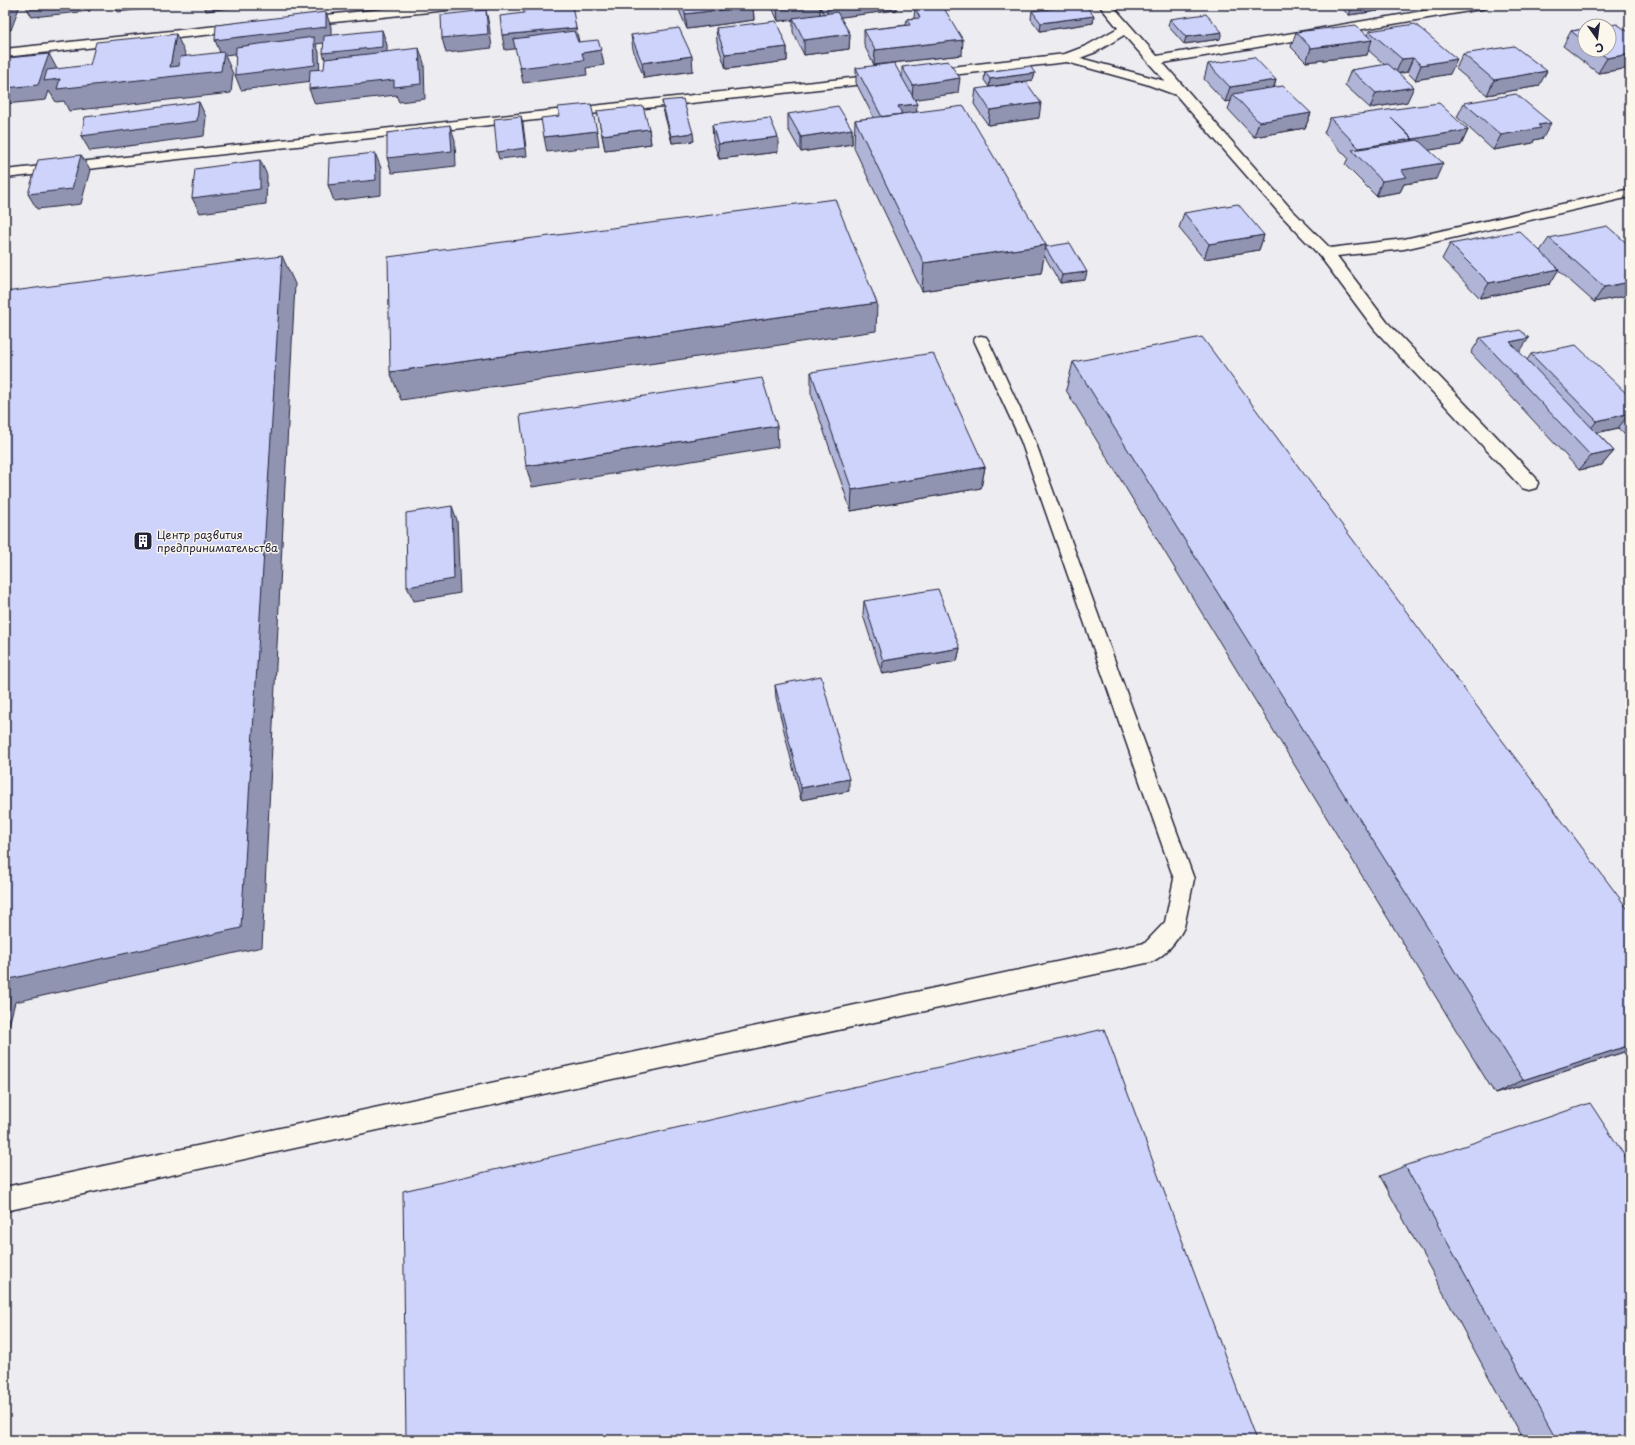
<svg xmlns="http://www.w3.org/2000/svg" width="1635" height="1445" viewBox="0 0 1635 1445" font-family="'Playpen Sans',sans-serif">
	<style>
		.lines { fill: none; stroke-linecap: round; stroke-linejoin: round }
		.lane-casing { stroke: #22223b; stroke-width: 3 }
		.street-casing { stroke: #22223b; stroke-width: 3 }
		.lane { fill: #fbf7ec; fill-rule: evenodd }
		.street { fill: #fbf7ec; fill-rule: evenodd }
		.wall { fill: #b0b5d8; stroke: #22223b; fill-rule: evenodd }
		.shaded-wall { fill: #9094b0; stroke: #22223b }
		.building { fill: #cdd3fb; stroke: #22223b }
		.labels { text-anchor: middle; stroke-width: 3; stroke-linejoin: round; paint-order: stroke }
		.poi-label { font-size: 11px; fill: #22223b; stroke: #fbf7ec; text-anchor: start }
	</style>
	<rect width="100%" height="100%" fill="#edecf0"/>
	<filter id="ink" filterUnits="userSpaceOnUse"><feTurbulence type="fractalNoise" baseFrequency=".025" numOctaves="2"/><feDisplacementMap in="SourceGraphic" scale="8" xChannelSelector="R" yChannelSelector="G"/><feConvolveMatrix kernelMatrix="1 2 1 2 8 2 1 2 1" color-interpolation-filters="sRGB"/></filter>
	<g filter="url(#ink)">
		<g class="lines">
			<defs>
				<path id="lane" d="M981 336 986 337 988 340 1035 441 1194 879 1184 927C1178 940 1164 957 1151 962L5 1211V1187L1145 943 1165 922 1174 879 1021 441 974 340 976 337Z"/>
				<path id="street" d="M422 5H463L461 8 457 9 297 26 293 25 291 22 293 19 297 18Z
					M1099 5H1112L1157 56 1459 5H1487L1485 8 1481 9 1163 63 1291 209 1330 248 1404 239 1630 189V197L1404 249 1337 256 1387 322 1536 478 1538 483 1536 488 1529 490 1522 488 1375 330 1320 256 1281 215 1176 95 1146 84 1067 62 925 78 920 77 918 74 920 71 925 70 1065 54 1086 46 1118 28ZM1124 35 1165 81 1080 58 1096 52Z
					M245 23 250 24 251 27 250 30 5 57V49Z
					M887 74 892 75 894 78 892 81 5 178V170Z"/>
			</defs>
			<use href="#lane" class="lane-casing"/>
			<use href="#street" class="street-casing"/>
			<use href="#lane" class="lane"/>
			<use href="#street" class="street"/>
		</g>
		<path class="wall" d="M677 5H753L754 20 687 29Z
			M771 5H896V10L840 17 850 34 849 49 804 55 793 32V20L778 21ZM820 7 824 14H820Z
			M1338 5H1387L1381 6 1380 5 1378 11 1349 15Z
			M915 8 962 55 874 65 864 45V30L906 25 907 19 914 18Z
			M1032 11 1094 16 1093 23 1040 31 1031 19Z
			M1170 19 1220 39 1184 44 1168 26Z
			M716 28 787 47V61L726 69 717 42Z
			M1585 29V50H1609L1630 33V68L1598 73 1563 46 1571 31Z
			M1369 31 1450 74 1415 80 1407 72 1398 74 1407 102 1370 108 1345 85 1351 70 1385 65 1368 50 1367 55 1306 62 1291 47 1296 32 1367 35Z
			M631 35 693 71 644 78 633 49Z
			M1463 54 1539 86 1487 95 1456 69Z
			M1208 64 1276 80 1274 88 1311 113 1305 128 1254 137 1228 109 1231 101 1225 102 1204 79Z
			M902 67 958 93 914 99 916 112 1046 245V247L1085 280 1060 283 1044 255 1041 273 922 291 854 148 855 120 874 118 856 83V68L902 77Z
			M985 72 1035 73 1033 80 989 87 984 80Z
			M976 89 1039 118 988 125 974 104Z
			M662 101 694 141 672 143 663 109Z
			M1464 103 1543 138 1534 140 1533 143 1493 150 1457 117Z
			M597 111 649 129 651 144 605 150Z
			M788 114 852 129V144L801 152 788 129Z
			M1330 118 1468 130 1461 145 1429 150 1436 179 1404 184 1400 192 1376 196 1345 165 1348 158 1324 133Z
			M712 125 778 152 719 159 713 140Z
			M1184 213 1264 235 1259 250 1204 259 1179 228Z
			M1549 238 1630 295 1594 302 1558 270 1550 284 1480 298 1442 259 1450 244 1540 251Z
			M1480 338 1519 352 1527 360 1531 354 1630 397V433L1624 434 1618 428 1597 433 1614 451 1602 465 1579 470 1471 353Z
			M1073 362 1630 1050 1495 1094 1066 390Z
			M811 372 985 467 981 488 851 511 811 393Z
			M864 601 960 648 957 661 882 674 863 615Z
			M775 685 849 791 801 800 776 698Z
			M1405 1166 1630 1440H1523L1380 1176Z"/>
		<path class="shaded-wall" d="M6 5H20L11 30H5V8Z
			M25 5H92L90 11 32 17Z
			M114 5H174V6L117 12Z
			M204 5H254L206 11Z
			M794 5H820V17L793 18V20L778 21 777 7Z
			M827 5H896V10L827 19Z
			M1353 5H1380L1378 11 1349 15Z
			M1421 5H1430L1420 7Z
			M753 6 754 20 687 29 685 14Z
			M486 10 489 25 492 48 446 53 442 38Z
			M326 12 331 27V42L316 44 319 52 320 80 241 90 235 75 314 44 225 55 233 74 231 93 69 111 64 101 56 102 49 91 46 100 5 104V88L49 54 57 69 53 80 170 67 176 34 186 55 183 75 221 55 215 40Z
			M1094 16 1093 23 1040 31 1041 23Z
			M576 28 579 42 505 50 502 35Z
			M382 30 387 45V61L328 68 323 53Z
			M1222 32 1220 39 1184 44 1186 37Z
			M850 34 849 49 804 55V40Z
			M963 40 962 55 874 65 875 50Z
			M1372 40 1367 55 1306 62 1311 48Z
			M787 47V61L726 69 725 54Z
			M419 48 424 63 425 99 399 102 396 95 315 104 309 89Z
			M601 50 604 65 586 68 587 75 523 83 520 68 582 53Z
			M1630 54V68L1598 73 1607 58Z
			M692 56 693 71 644 78 642 63Z
			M1413 58 1407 72 1395 74 1402 59Z
			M1457 59 1450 74 1415 80 1421 65Z
			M1547 71 1539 86 1487 95 1494 80Z
			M1035 73 1033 80 989 87 990 79Z
			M960 78 958 93 912 100 913 85Z
			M1276 80 1271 95 1233 94 1231 101 1225 102 1230 87Z
			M1414 87 1407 102 1370 108 1376 93Z
			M199 102 206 117 204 136 90 151 81 136Z
			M1041 103 1039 118 988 125 990 110Z
			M917 104 916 119 897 121 898 106Z
			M1311 113 1305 128 1254 137 1259 122Z
			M521 116 523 123 527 156 499 159 497 152Z
			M1551 123 1543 138 1534 140 1533 143 1493 150 1501 135 1538 125Z
			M450 125 455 140 456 166 392 173 387 158Z
			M649 129 651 144 605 150 602 135Z
			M852 129V144L801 152V137Z
			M1468 130 1461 145 1406 154 1413 139Z
			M597 131 599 146 547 152 544 137Z
			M693 133 694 141 672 143 671 136Z
			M778 137V152L719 159 718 144Z
			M1412 139 1405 154 1356 155 1359 148Z
			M375 153 381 168V195L334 201 328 185Z
			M81 155 90 170 81 204 37 209 28 194Z
			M260 160 267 175 266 204 200 213 192 198Z
			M1443 163 1436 179 1404 184 1400 192 1376 196 1382 181 1401 170Z
			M1264 235 1259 250 1204 259 1209 244Z
			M1046 245 1041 273 922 291 924 263Z
			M282 256 295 284 262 947 15 1002 5 1041V980Z
			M1559 269 1550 284 1480 298 1489 283Z
			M1087 272 1085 280 1060 283 1062 275Z
			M1630 282V295L1594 302 1604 287Z
			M877 303 876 331 401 400 390 372Z
			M1529 338 1519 353 1510 342Z
			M1630 413 1618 428 1585 435 1597 421Z
			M777 426 778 447 532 487 526 466Z
			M1630 427V433L1624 434Z
			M1614 451 1602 465 1579 470 1591 456Z
			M985 467 981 488 851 511 852 490Z
			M452 506 457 520 460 593 414 601 407 587Z
			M960 648 957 661 882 674 883 661Z
			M849 779V791L801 800V788Z
			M1630 1045V1050L1495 1094 1523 1080Z"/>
		<path class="building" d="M523 5H572L576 28 502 35 500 16 524 13Z
			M682 5H753V6L685 14Z
			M777 5H794L777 7Z
			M940 5H942L963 40 875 50 864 30 910 25 907 19 920 18 915 8Z
			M1081 5H1085L1094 16 1041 23 1032 11Z
			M486 10 488 34 442 38 441 15Z
			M326 12V27L215 40 216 25Z
			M837 12 850 34 804 40 793 18Z
			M1206 14 1222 32 1186 37 1170 19Z
			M776 21 787 47 725 54 716 28Z
			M1415 24 1457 59 1421 65 1413 58 1402 59 1369 31Z
			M1617 24 1630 33V54L1607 58 1596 50H1609V26H1604Z
			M1356 25 1372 40 1311 48 1296 32Z
			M679 28 692 56 642 63 631 35Z
			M1585 29V42L1571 31Z
			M382 30V47L323 53 324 36Z
			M574 31 578 42 598 40 601 50 582 53 584 60 520 68 513 39Z
			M176 34 170 67 179 66 180 57 224 52 221 71 57 89 60 79 44 81 47 70 90 65 96 42Z
			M314 37 315 65 235 75 236 47Z
			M1514 46 1547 71 1494 80 1463 54Z
			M419 48 421 84 394 87V80L309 89 310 70 324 69 325 59Z
			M49 54 38 85 5 88V62L7 58Z
			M1254 57 1276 80 1230 87 1208 64Z
			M948 61 960 78 913 85 902 67Z
			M894 63 917 104 898 106 902 114 882 117 856 68Z
			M1388 64 1414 87 1376 93 1351 70Z
			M1030 66 1035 73 990 79 985 72Z
			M1026 82 1041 103 990 110 976 89Z
			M1283 86 1311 113 1259 122 1233 94Z
			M1516 94 1551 123 1538 125 1541 128 1501 135 1464 103Z
			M683 99 693 133 671 136 662 101Z
			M199 102 197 121 81 136 85 117Z
			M1439 103 1468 130 1413 139 1391 118 1412 139 1359 148 1330 118Z
			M591 104 597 131 544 137 541 118 559 116 558 107Z
			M643 106 649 129 602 135 597 111Z
			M838 106 852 129 801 137 788 114Z
			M964 106 1046 245 924 263 855 120Z
			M521 116 525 148 497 152 494 119Z
			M770 118 778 137 718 144 712 125Z
			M450 125 452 151 387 158V133Z
			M1418 140 1443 163 1401 170 1407 177 1382 181 1352 150Z
			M375 153 376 180 328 185 329 158Z
			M81 155 72 189 28 194 38 160Z
			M260 160V189L192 198 195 169Z
			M835 199 877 303 390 372 388 257Z
			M1238 204 1264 235 1209 244 1184 213Z
			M1607 226 1630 246V282L1604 287 1549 238Z
			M1519 231 1559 269 1489 283 1450 244Z
			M1070 243 1087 272 1062 275 1045 247Z
			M282 256 241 928 5 980V292Z
			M1520 330 1529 338 1510 342 1614 451 1591 456 1480 338Z
			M1202 337 1630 912V1045L1523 1080 1073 362Z
			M1576 345 1630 397V413L1597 421 1531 354Z
			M933 353 985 467 852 490 811 372Z
			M762 378 777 426 526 466 520 415Z
			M452 506 454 579 407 587 406 513Z
			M938 589 960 648 883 661 864 601Z
			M821 676 849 779 801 788 775 685Z
			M1104 1029 1256 1440H406L403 1191Z
			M1590 1103 1630 1164V1440H1557L1405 1166Z"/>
	</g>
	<defs>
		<symbol id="building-square" viewBox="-11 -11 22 22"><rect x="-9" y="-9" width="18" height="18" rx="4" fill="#22223b" stroke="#fbf7ec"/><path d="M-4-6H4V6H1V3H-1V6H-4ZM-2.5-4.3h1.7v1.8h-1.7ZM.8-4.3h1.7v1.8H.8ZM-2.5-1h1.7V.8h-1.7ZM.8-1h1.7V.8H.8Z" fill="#fff"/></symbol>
	</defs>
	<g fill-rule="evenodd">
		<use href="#building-square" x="132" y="530" width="22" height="22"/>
	</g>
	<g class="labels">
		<g class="poi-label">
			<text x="157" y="539">Центр развития<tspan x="157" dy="13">предпринимательства</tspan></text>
		</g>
	</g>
	<rect width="1635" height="1445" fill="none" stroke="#fbf7ec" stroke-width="20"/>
	<rect x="10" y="10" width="1615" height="1425" fill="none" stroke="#22223b" stroke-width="1.5" filter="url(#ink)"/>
	<g transform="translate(1597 38) rotate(166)"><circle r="19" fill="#fbf7ec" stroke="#a4a2a5"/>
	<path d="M0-3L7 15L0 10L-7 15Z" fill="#22223b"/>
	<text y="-6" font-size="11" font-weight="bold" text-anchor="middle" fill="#22223b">С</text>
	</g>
</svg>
